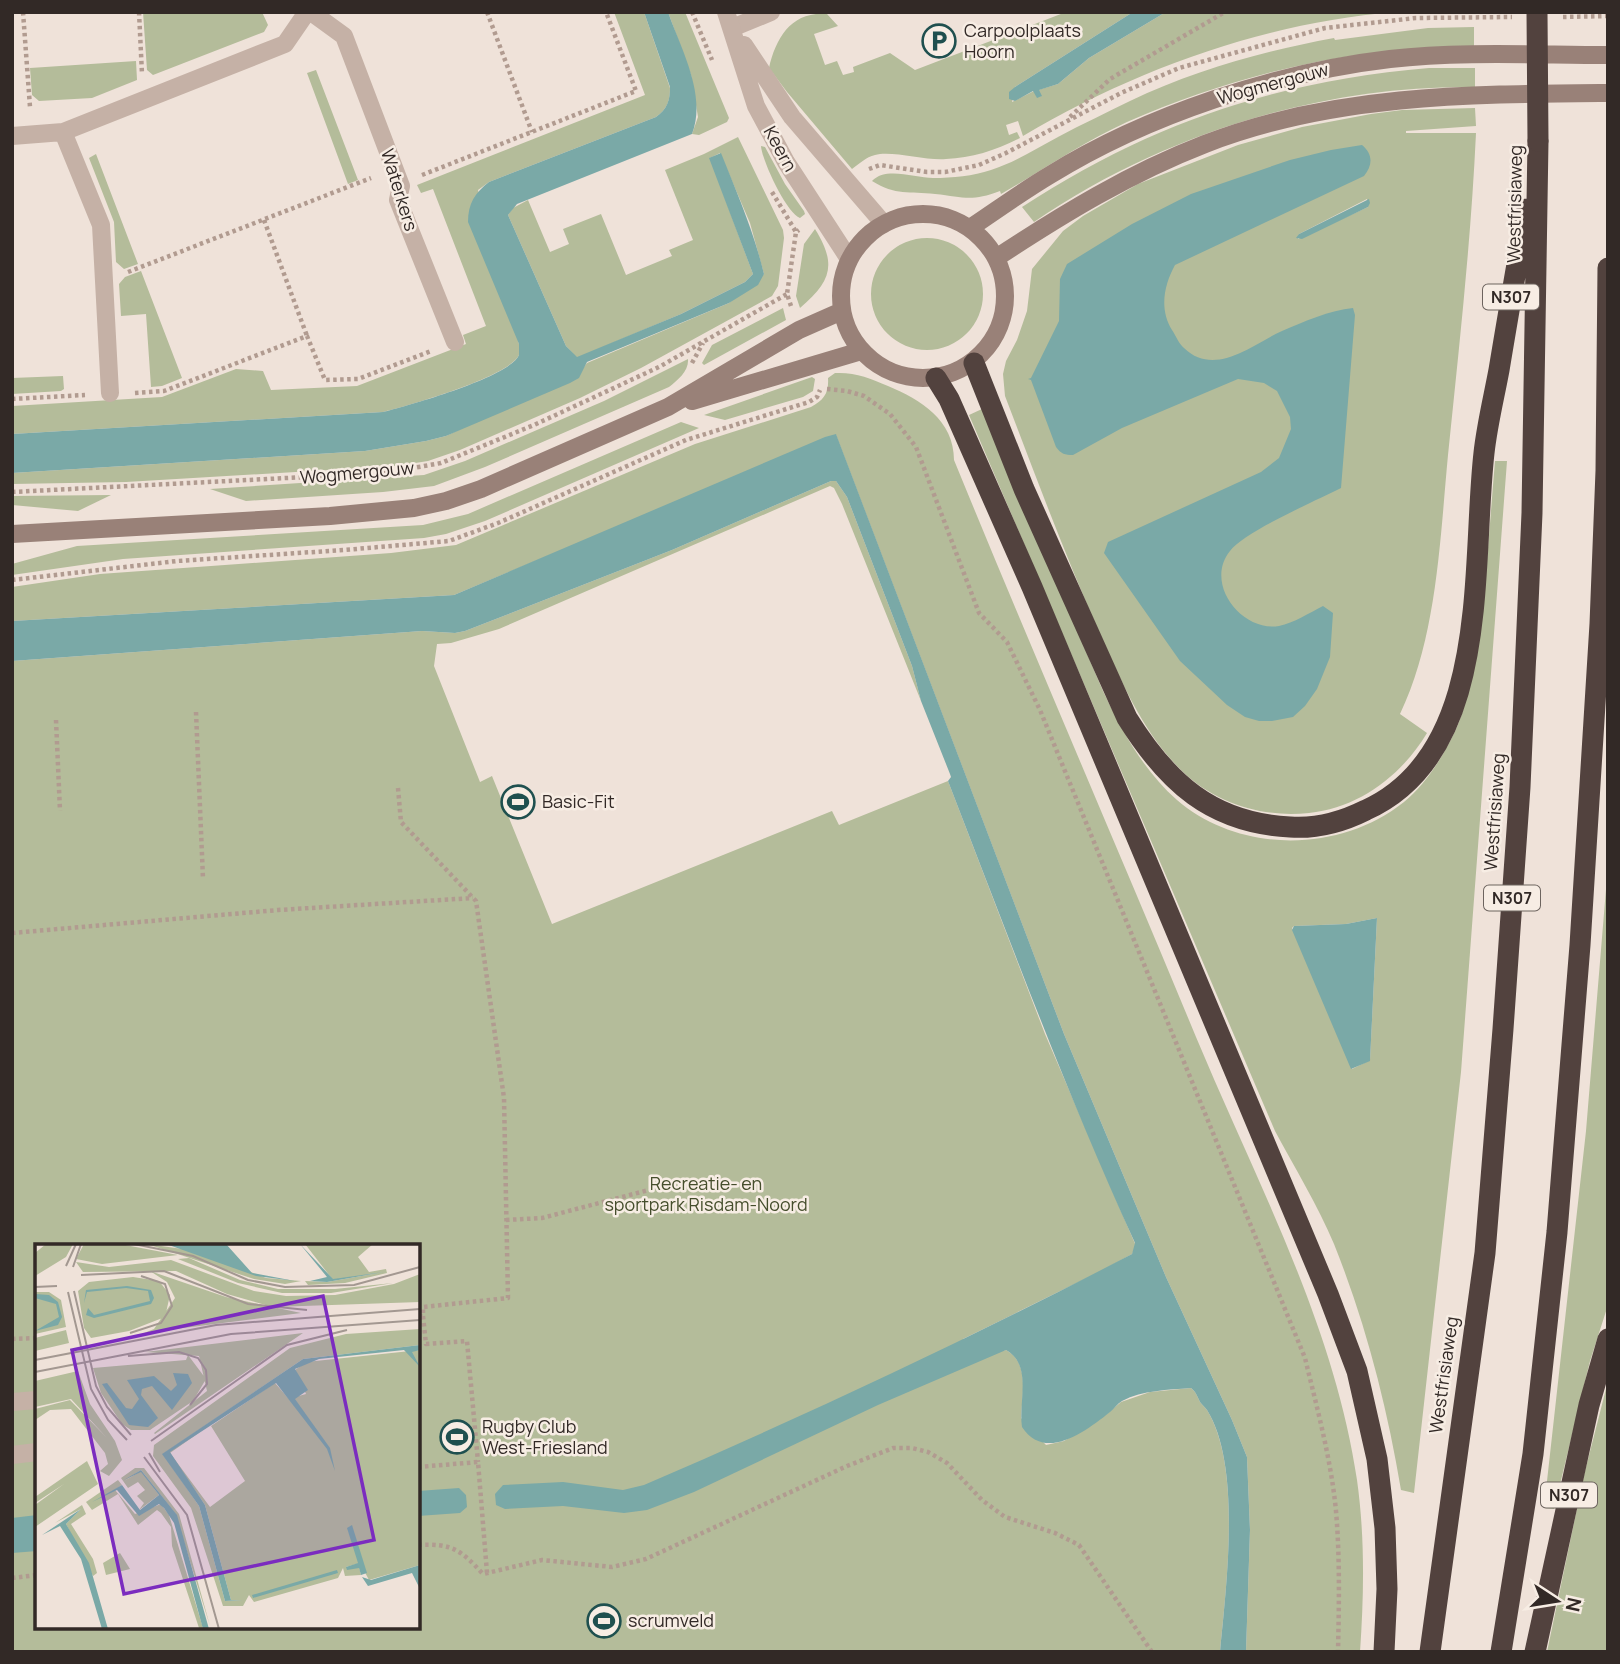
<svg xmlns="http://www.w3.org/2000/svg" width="1620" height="1664" viewBox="0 0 1620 1664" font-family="Manrope,sans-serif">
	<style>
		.green { fill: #b4bc9a; fill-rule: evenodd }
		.water { fill: #7aa9a7 }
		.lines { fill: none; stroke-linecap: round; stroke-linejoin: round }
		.path { stroke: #b19b90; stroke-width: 4.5; stroke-dasharray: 3.5 3.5; stroke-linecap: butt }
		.lane { stroke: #c5b1a6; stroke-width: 18 }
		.street { stroke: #c5b1a6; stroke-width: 18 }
		.secondary { stroke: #998178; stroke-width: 18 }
		.highway { stroke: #52423e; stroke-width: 21 }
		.highway-bridge { stroke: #52423e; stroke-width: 21 }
		.labels { text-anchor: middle; stroke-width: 5; stroke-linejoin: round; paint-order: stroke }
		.shield { fill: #f7ede4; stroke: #6d645f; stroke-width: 2 }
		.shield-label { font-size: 16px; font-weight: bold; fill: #322926 }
		.poi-label { font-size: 18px; fill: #322926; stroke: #f7ede4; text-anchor: start }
		.street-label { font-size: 18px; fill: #322926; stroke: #f7ede4 }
		.park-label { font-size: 18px; fill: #454e2c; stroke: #f7ede4 }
		.inset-road { fill: none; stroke: #a39891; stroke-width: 2 }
		.view { fill: #7b2cbf; fill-opacity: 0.15; stroke: #7b2cbf; stroke-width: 3.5 }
		.inset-edge { fill: none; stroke: #322926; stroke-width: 3.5 }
	</style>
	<rect width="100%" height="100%" fill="#efe2d9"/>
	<path class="green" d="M143 12H262L268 25 264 32 153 75 147 70Z
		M614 12H644L670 88C670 101 667 109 656 117L489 182 478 190 519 344C519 346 519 354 519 355 509 377 407 406 383 412L12 434V406L162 397 236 369 263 371 271 390 357 386 466 344 463 335 486 326 433 189 421 193 417 185 645 95Z
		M668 12H685L729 118 727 122 699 135 692 134 698 117 691 75Z
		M1066 12H1133L1015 87 1012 102 1034 91 1037 97 1041 96 1038 90 1058 84 1089 58 1166 12H1395C1264 23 1136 69 1023 136L1018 121 1006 125 1009 135 1017 132 1020 138C997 150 972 158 946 159 926 161 891 150 875 155 866 157 859 164 852 169L787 92 769 68C776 37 792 11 827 14L838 26 814 34 825 65 837 61 843 75 854 72 853 67 890 53 915 70Z
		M1474 27V47C1355 46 1236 74 1127 122 1083 142 1043 170 1001 194L1000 191C971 202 964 197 935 194 909 191 896 196 872 181 886 166 915 178 933 178 953 178 973 176 991 170 1015 162 1036 149 1058 137 1082 124 1106 113 1130 101 1195 70 1264 51 1334 38L1335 40 1428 28Z
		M136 61 137 80 92 98 39 101 32 95 30 68Z
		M1429 68H1475V87C1320 85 1161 135 1034 222L1022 207C1151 123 1276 81 1429 68Z
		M316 70 358 180 348 184 307 73Z
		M1475 108 1476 126 1406 131V133H1476C1471 241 1459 348 1448 455 1440 539 1437 637 1400 714L1427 733C1402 775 1359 808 1309 813 1264 818 1216 804 1182 771 1144 734 1123 685 1101 636 1066 558 1036 477 1005 396L1003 374 1006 361 1017 340 1027 311 1032 269 1063 231 1083 216 1138 184 1238 145 1302 127 1371 114 1402 110ZM1367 199 1368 207 1298 239 1299 234Z
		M738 137 783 230 784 238 778 286 772 296 641 368 580 398 460 450 428 461 396 466 126 482 12 484V473L365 451 426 441 446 436 581 371 587 363 729 303 764 274 750 223 720 153 710 158 753 274 745 282 681 314 577 358 566 346 508 215 513 208 528 200 550 252 569 244 563 229 601 214 626 275 672 256 669 250 693 240 665 170 704 154Z
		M761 146 765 147 785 184 804 211 805 214 800 218C787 214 762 161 761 146Z
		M96 154 138 264 124 269 116 262 114 222 89 158Z
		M815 229C838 266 830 282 800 308L796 296 804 244Z
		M871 294a56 56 0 1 1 112 0a56 56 0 1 1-112 0Z
		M141 271 182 378 162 386 151 387 146 314 121 316 119 284 125 277Z
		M783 308 786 320 704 365 702 363 712 345Z
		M688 359C689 371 678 380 669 387L485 467 434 486 383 492 246 501 210 489 424 475 465 461 604 401Z
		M835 373C855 372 870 378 888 386 921 400 954 420 954 460 1033 653 1116 844 1196 1037 1256 1181 1334 1324 1357 1480 1365 1537 1364 1594 1360 1652H1246L1250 1530 1247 1457 1232 1420 1166 1277 1064 1034 836 435 454 595 12 621V587L100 574 391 553 456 545 695 444 811 407C824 400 829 393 828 378Z
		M63 376 64 389 61 391 12 394V378Z
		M812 377 815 379 813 391 803 397 725 420 704 415Z
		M982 409 1103 691C1122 731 1143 770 1177 800 1240 854 1340 853 1404 802 1427 783 1444 755 1456 729 1465 710 1468 688 1472 667 1486 600 1489 530 1495 461H1507L1461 1072 1414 1493 1401 1490C1387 1406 1366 1324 1334 1244 1318 1206 1295 1168 1275 1131L969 415ZM1377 918 1370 1060 1352 1069 1292 928 1294 926 1346 924Z
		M681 422 699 428 485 521 446 534 424 538 123 559 12 575V564L77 546 423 525 468 514Z
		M831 481H836L847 497 912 666 921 701 842 504 834 488 830 486 499 629 451 643 437 644 434 666 480 782 492 776 552 924 832 811 839 825 948 781 1045 1034 1136 1246 1132 1254 1105 1269 963 1339 1002 1351 1006 1350C1030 1363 1022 1395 1021 1418L1046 1445 1064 1441 1108 1413 1121 1402 1150 1392 1191 1388C1196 1392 1197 1396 1200 1402 1202 1405 1205 1407 1207 1410 1242 1467 1226 1587 1220 1652H12V661L422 631 455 633 465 631 672 550ZM37 1246H418V1627H37Z
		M111 495 78 511 12 505V496Z
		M1608 865V1305L1590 1361 1554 1509 1544 1508 1586 1131Z
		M1608 1381V1652H1547L1584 1475Z"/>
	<path class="water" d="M644 12H668C681 49 707 95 692 134L517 204 508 215 566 346 577 357 681 314 745 282 753 274 709 158 721 153C737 193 754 232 764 274L758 285 729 303 587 362 579 378 570 383 446 436 426 441 365 451 12 473V434L383 412C407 406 510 377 519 355 519 354 519 346 519 344L468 222C468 203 475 193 489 182L656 117C667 109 670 101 670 87Z
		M1133 12H1166L1089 58 1058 84 1039 90 1042 96 1037 98 1033 91 1015 101 1009 99V92L1015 87Z
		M1362 145C1373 154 1373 165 1364 176L1175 265C1164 285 1159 309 1172 330 1176 336 1179 344 1184 348 1215 378 1253 344 1282 331 1303 322 1330 310 1353 308L1355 315 1341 488C1317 500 1244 532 1230 551 1204 583 1241 632 1279 626 1294 623 1309 613 1323 606L1333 613 1330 657 1317 689 1305 706 1293 717 1272 721H1259L1245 717 1227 705 1180 661 1104 553 1108 542 1261 472 1279 458 1291 429 1290 417 1277 391 1264 383 1238 379 1122 428 1073 455C1065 455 1061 454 1056 447L1031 380 1028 379 1031 378 1059 321 1060 279 1067 264 1132 224 1191 194 1290 160 1331 150Z
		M1369 199 1370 203 1368 207 1302 239 1296 238 1299 234Z
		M836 434 1064 1034 1166 1277 1232 1420 1247 1457 1250 1530 1246 1652H1220C1226 1587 1242 1466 1207 1410 1205 1407 1202 1405 1200 1402 1197 1396 1196 1392 1191 1388 1168 1390 1143 1390 1122 1401 1117 1404 1114 1409 1110 1412 1085 1432 1045 1462 1022 1427 1018 1402 1033 1365 1006 1350L878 1405 694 1492 647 1510 624 1513 563 1506 505 1509 496 1505 495 1494 503 1485 563 1482 623 1490 644 1485C809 1414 973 1337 1132 1254L1135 1243C1066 1092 1008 936 948 781L951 777 950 774 921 701 912 666 847 497 836 481H831L672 550 465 631 455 633 422 631 12 661V621L454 595 825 437Z
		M1377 918 1370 1061 1351 1069 1292 930 1294 926 1346 924Z
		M459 1488 466 1495 467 1507 460 1513 418 1516V1491Z
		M37 1515V1551L12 1553V1518Z"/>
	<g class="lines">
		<path class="path" d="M23 12 30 107
			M139 12 142 74
			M487 12 532 132
			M692 12 712 60
			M1563 17 1608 16
			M1070 117 1110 79 1225 12
			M869 169 880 165 927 172H945L979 165 1006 153 1121 93 1179 68 1325 28 1416 18 1512 17
			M422 175 636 91 606 12
			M772 192 796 232
			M264 220 307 336
			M128 272 371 178
			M791 306 787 294 796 232 799 230
			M692 363 703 343
			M827 389 847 391 864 396 890 414 916 447 979 613 1007 642 1040 710 1305 1358C1317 1408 1331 1459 1336 1511 1340 1558 1339 1605 1338 1652
			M135 393 164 391 307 336 325 380 358 379 431 351
			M12 399 85 395
			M12 492 385 473 441 463 534 425 659 367 787 294
			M12 580 177 561 344 550 449 541 498 523 686 440 809 402 817 397 820 390
			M196 712 203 879
			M56 720 60 811
			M398 788 401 822 476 901 504 1098 508 1298 423 1307V1316H418
			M12 933 278 910 473 898
			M506 1220 542 1218 664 1186
			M423 1316 426 1344 467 1341 478 1462
			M12 1339 37 1338
			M418 1467 478 1462 487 1573
			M418 1545C452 1543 461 1550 483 1574L542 1560 612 1567 646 1559 847 1466 893 1448H912L928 1452 947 1463 982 1500 1005 1517 1055 1533 1079 1545 1152 1652
			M12 1578 37 1575"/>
		<path class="lane" d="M732 28 771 12
			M12 1402 37 1400
			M12 1455 37 1452"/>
		<path class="street" d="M311 12 344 36 401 186 398 200 455 342
			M726 12 756 106 786 162 849 259
			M744 45 792 117 884 224
			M63 132 101 225 110 393
			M12 136 63 132 285 44 307 12"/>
		<path class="secondary" d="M841 296a82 82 0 1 1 164 0a82 82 0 1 1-164 0Z
			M970 228C997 210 1023 191 1050 175 1147 115 1277 72 1390 59 1462 51 1536 55 1608 55
			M996 258C1063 214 1130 173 1205 144 1333 94 1473 94 1608 93
			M692 401 861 351
			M12 534 330 516 414 508 446 501 481 489 668 407 799 330 842 311"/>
		<path class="highway" d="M974 363 1024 489 1127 718C1167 782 1211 823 1290 827 1317 829 1342 822 1366 810 1492 753 1471 567 1484 453 1487 425 1494 397 1499 370 1508 316 1517 262 1527 209
			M936 378 949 399 1032 587 1328 1294 1357 1371 1377 1459 1385 1528 1387 1589 1384 1652
			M1430 1652 1485 1253 1503 1029 1520 787 1532 513 1538 141
			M1501 1652 1533 1454 1557 1232 1580 945 1600 624 1606 471 1608 268
			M1535 1652 1589 1405 1608 1339"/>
		<path class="highway-bridge" d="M1537 12 1538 141"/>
	</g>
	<defs>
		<symbol id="parking-ring" viewBox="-11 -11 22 22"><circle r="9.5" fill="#f7ede4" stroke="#1f504f" stroke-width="1.5"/><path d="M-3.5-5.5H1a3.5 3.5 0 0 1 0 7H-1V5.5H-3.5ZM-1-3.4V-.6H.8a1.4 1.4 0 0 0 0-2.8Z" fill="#1f504f"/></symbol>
		<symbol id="stadium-ring" viewBox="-11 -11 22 22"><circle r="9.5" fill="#f7ede4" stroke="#1f504f" stroke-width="1.5"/><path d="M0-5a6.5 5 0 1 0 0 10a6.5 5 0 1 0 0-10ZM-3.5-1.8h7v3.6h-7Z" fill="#1f504f"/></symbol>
	</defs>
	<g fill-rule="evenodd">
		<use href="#parking-ring" x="920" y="22" width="38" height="38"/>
		<use href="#stadium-ring" x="499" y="783" width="38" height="38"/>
		<use href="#stadium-ring" x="438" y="1418" width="38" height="38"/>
		<use href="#stadium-ring" x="585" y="1602" width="38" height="38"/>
	</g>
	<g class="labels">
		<g class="shield">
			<rect x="1483" y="284.5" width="56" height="25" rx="5"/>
			<rect x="1484" y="885.5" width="56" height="25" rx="5"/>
			<rect x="1541" y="1482.5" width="56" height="25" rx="5"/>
		</g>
		<g class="shield-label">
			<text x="1511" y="303">N307</text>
			<text x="1512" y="904">N307</text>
			<text x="1569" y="1501">N307</text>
		</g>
		<g class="poi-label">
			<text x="964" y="37">Carpoolplaats<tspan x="964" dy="21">Hoorn</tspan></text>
			<text x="542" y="808">Basic-Fit</text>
			<text x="482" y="1433">Rugby Club<tspan x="482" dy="21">West-Friesland</tspan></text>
			<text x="628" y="1627">scrumveld</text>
		</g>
		<g class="street-label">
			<text transform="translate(1273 84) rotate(-15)" y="6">Wogmergouw</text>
			<text transform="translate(780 149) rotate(61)" y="6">Keern</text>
			<text transform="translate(399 190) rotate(73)" y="6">Waterkers</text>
			<text transform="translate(1515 204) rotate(-89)" y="6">Westfrisiaweg</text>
			<text transform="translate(357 473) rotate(-5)" y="6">Wogmergouw</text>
			<text transform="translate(1495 812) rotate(-86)" y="6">Westfrisiaweg</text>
			<text transform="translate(1444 1375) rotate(-82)" y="6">Westfrisiaweg</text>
		</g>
		<g class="park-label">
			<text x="706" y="1190">Recreatie- en<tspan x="706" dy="21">sportpark Risdam-Noord</tspan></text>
		</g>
	</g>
	<g transform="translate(35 1244)">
		<rect width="385" height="385" fill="#efe2d9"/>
		<path d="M11 0H38L31 13 0 32V9ZM49 0H85L143 11 67 20 41 15ZM112 0 162 7 231 34 266 37 250 40 219 35ZM270 0H338L323 13 334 28 351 25 352 29 310 39 273 41 270 37 292 38 349 28 298 36ZM154 14 205 36 243 45H300L358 39 296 49H247L203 39 143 15ZM136 16 219 47 251 52 300 51 359 40 385 30V58L238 63 192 50 141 27 48 28 41 18 74 23ZM115 27 191 53 266 69 109 89 119 85 140 54 132 38ZM98 33 124 37 135 51 130 73 94 87 56 94 49 84 43 47 54 38ZM0 48H14L26 56 31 83 0 90ZM385 85V101L268 115 128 210 164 262 190 357 207 356H196L170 261 134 208 165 188 135 209 175 263 210 237 176 182 240 139 260 162V153L271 150 260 126 271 118 385 106V321L334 336 325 319 311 323H324L326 331 310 332 308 324 303 334 219 358 214 351 208 362H188L156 264 118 212 119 201 255 104 311 90ZM31 86 34 99 0 107V94ZM268 89 120 190 119 189 172 147 164 112 110 108ZM153 111 171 135 158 157 115 186H96L87 180 66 149 58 124 151 116ZM43 127 55 160 80 197 87 216 74 232 65 227 73 220 70 209 36 165 15 166 0 176V165L35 156 72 194 36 155 0 163V137ZM52 217 63 240 0 283V261L29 240 0 259V253ZM100 224H109L144 270 175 382 140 269 106 226 89 237 106 227 124 251 104 266 109 259 102 252 110 246 103 238 93 244 86 234ZM83 236 87 241 80 246 100 270 126 260 134 271 168 384H164L137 302 136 283 126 269 122 266 103 281 83 250 57 266 51 258ZM47 261 51 270 36 280 58 315 62 329 58 332 31 280 46 265 20 279ZM85 309 95 325 71 331 68 319Z" fill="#b4bc9a"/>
		<path d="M131 0H191L217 29 260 37 221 32ZM265 0 298 35 349 28 292 38 275 37 292 33ZM92 42 116 46 119 54 116 60 59 74 51 71 53 64 59 71 115 57 113 47 91 44 52 48 49 59 51 46ZM0 50 14 51 23 58 27 73 23 81 0 87 24 73 21 60 0 54ZM385 101V106L377 108 385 123 369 106 284 115 260 125 273 146 260 155 295 204 300 227 292 205 241 139 135 208 170 261 196 356H208L190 357 164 262 127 210 268 115ZM138 129 153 130 157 139 137 166 117 142 107 145 106 151 123 174 113 183 94 181 67 140 72 139 91 164 97 165 104 155 92 136 119 132 136 147 142 141ZM106 226 142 271 174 385H168L139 279 129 264 124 260 104 272 82 246 57 258 87 241 105 266 124 251 106 228 89 236ZM46 265 31 280 54 319 73 385H67L46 315 25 282 7 291ZM317 281 332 329 326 331 324 324 312 326 311 323 323 319 312 284ZM385 321 384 343 377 329 333 342 327 333 336 336ZM302 326 303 329 218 354 217 351Z" fill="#7aa9a7"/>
		<path class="inset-road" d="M99 0 158 12 213 36 250 43 319 41 385 23M31 22 41 0M38 23 46 0M46 31 129 27 213 60 272 66M0 43 22 42M39 47 61 142 72 163 96 191M33 48 56 145 73 176 92 196M95 89 126 79 137 62 130 40 106 32M93 112 144 108 163 114 171 126 172 140 155 161M0 116 181 81 385 65M0 128 196 90 385 76M116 197 252 101 312 86M114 209 125 228M109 213 152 271 184 385"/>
		<path class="view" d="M288 52 339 296 89 350 37 106Z"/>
		<rect width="385" height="385" class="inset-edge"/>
	</g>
	<rect width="1620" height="1664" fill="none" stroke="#322926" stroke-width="28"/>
	<g transform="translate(1557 1601) rotate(102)" stroke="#f7ede4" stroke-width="5" paint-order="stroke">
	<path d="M0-5L12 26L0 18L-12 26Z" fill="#322926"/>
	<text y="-10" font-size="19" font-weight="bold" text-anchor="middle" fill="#322926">N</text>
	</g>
</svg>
